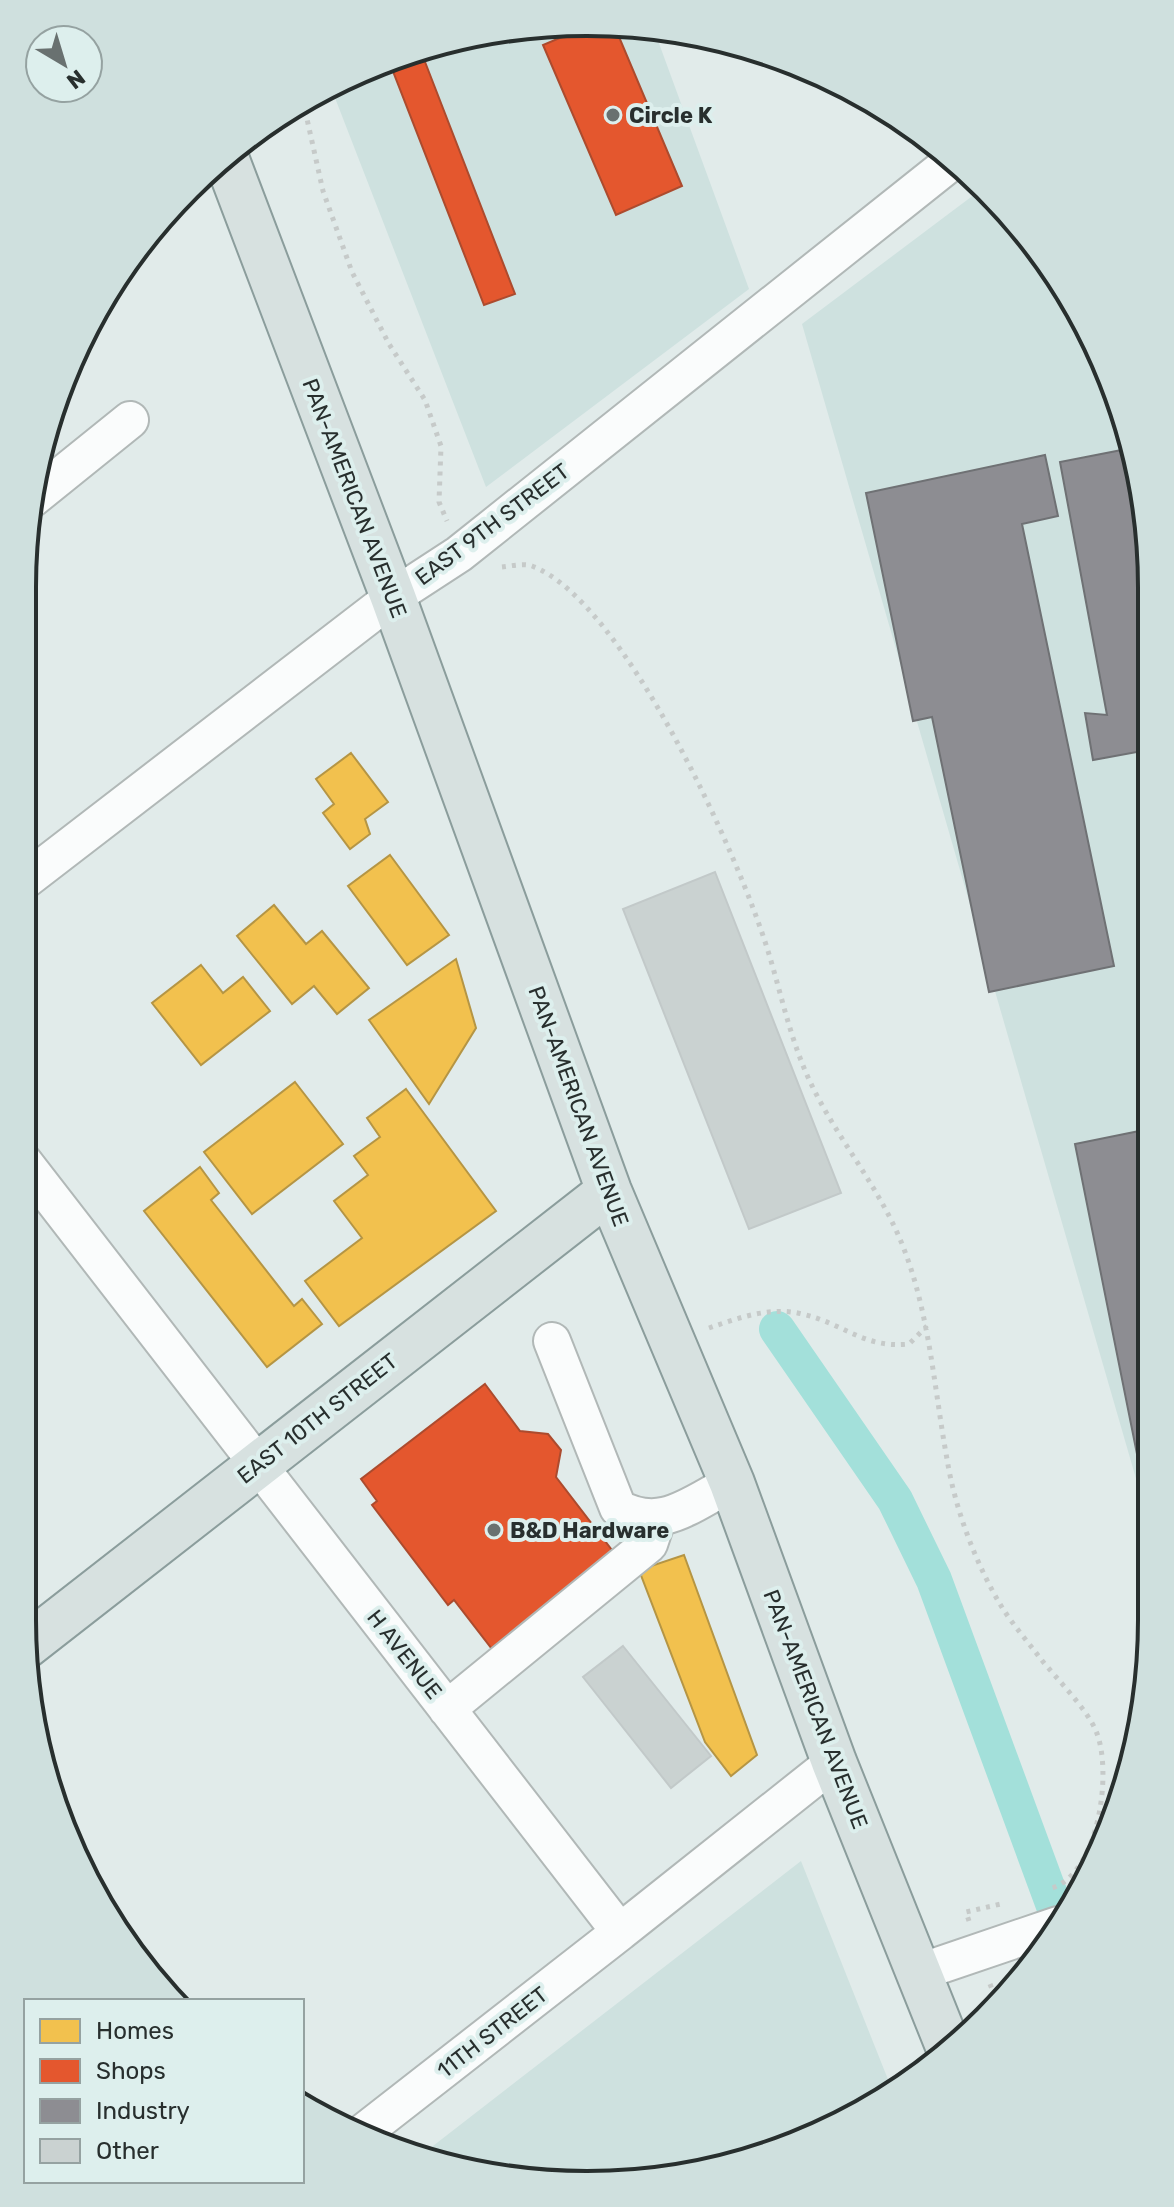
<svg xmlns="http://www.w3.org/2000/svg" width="1174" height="2207" viewBox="0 0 1174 2207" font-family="Rubik,sans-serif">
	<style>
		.built { fill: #cee1df }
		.homes { fill: #f2c14e; stroke: #b59544; stroke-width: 2 }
		.shops { fill: #e4572e; stroke: #ac4b2e; stroke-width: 2 }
		.industry { fill: #8d8d92; stroke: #6f7174; stroke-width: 2 }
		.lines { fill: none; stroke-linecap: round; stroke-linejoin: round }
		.canal { stroke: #a3e0da; stroke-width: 36 }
		.building { fill: #cad2d1; stroke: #c2c9c9; stroke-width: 2 }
		.minor-casing { stroke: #b1b8b7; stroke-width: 40 }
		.major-casing { stroke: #8b9d9c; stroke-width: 48 }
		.path { stroke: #c6cac9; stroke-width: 5; stroke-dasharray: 4 6; stroke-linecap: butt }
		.minor { stroke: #fafcfc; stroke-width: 36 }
		.major { stroke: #d7e1e0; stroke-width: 44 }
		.poi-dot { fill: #697170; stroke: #ddefed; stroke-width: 3 }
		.labels { text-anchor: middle; stroke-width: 8; stroke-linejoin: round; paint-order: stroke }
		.poi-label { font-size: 22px; font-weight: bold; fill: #282f2e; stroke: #ddefed; text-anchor: start }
		.street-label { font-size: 22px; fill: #282f2e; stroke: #ddefed }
		.rim { fill: none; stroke: #282f2e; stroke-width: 4 }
	</style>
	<rect width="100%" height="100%" fill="#e1ebea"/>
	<path class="built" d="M550 23 653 27 749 289 486 487 330 85 440 41Z
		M983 188 1057 273 1122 405 1147 514 1150 1527 802 324Z
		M801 1861 891 2087 804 2142 624 2184 441 2166 420 2156Z"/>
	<path class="homes" d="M351 753 388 802 365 819 370 834 350 849 323 813 334 804 316 779Z
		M390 855 449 935 407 965 348 886Z
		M274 905 306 944 322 931 369 988 337 1014 314 986 292 1004 237 936Z
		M456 959 476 1028 429 1104 369 1020Z
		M201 965 223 993 243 977 270 1011 201 1065 152 1003Z
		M295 1082 343 1144 252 1214 204 1152Z
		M406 1089 496 1211 339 1326 305 1281 362 1238 334 1201 368 1175 354 1156 380 1137 367 1118Z
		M200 1167 219 1193 211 1200 294 1306 302 1299 322 1324 267 1367 144 1211Z
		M684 1555 757 1755 731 1776 705 1742 639 1570Z"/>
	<path class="shops" d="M590 25H614L682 186 616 215 543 45Z
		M420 49 515 294 484 305 389 61Z
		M485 1384 520 1431 548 1434 561 1450 556 1477 615 1554 492 1649 454 1600 448 1605 372 1505 377 1501 361 1479Z"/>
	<path class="industry" d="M1132 448 1147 514 1148 750 1093 760 1085 713 1107 715 1060 462Z
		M1045 455 1058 516 1022 524 1114 966 989 992 932 717 913 721 866 493Z
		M1149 1129 1150 1514H1149L1075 1144Z"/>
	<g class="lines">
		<path class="canal" d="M777 1329 895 1500 934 1580 1060 1922"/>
	</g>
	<path class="building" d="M715 872 841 1193 749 1229 623 909Z
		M623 1646 711 1756 671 1788 583 1677Z"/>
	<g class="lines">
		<defs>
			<path id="minor" d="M32 499 130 420
				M23 882 393 597 459 554 955 159
				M23 1161 620 1932 834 1762
				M552 1341 618 1508C662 1532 690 1504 732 1483
				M447 1709 649 1544 657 1520
				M920 1972 1058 1925
				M365 2131 620 1932"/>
			<path id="major" d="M225 155 393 597 609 1191 732 1483 834 1762 950 2051
				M26 1646 609 1191"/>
		</defs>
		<use href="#minor" class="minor-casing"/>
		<use href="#major" class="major-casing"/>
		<path class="path" d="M303 101 323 191 352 272 389 344 425 400 441 446 439 502 447 521
			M502 567C511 566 524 563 532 566 625 601 739 857 768 951 781 993 789 1034 807 1075 834 1136 880 1186 904 1249 930 1317 934 1388 947 1459 955 1509 976 1565 1003 1609 1014 1626 1028 1642 1040 1658 1056 1678 1087 1709 1096 1731 1113 1771 1099 1873 1052 1888
			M709 1328C738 1318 771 1306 802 1314 843 1323 864 1349 909 1344L927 1326
			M969 1921 966 1912 1005 1903
			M990 1984 996 2000"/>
		<use href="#minor" class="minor"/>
		<use href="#major" class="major"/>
	</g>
	<g class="poi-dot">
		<circle cx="613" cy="115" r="8"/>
		<circle cx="494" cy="1530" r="8"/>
	</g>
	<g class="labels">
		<g class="poi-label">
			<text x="629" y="123">Circle K</text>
			<text x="510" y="1538">B&amp;D Hardware</text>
		</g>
		<g class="street-label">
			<text transform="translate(355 498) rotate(69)" y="8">PAN-AMERICAN AVENUE</text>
			<text transform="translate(492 524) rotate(-37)" y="8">EAST 9TH STREET</text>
			<text transform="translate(579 1106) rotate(70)" y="8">PAN-AMERICAN AVENUE</text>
			<text transform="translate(317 1418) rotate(-38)" y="8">EAST 10TH STREET</text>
			<text transform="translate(405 1654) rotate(52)" y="8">H AVENUE</text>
			<text transform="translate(816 1709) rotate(69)" y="8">PAN-AMERICAN AVENUE</text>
			<text transform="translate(492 2032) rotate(-38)" y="8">11TH STREET</text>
		</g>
	</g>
	<path d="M0 0H1174V2207H0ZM587 36H587A551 551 0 0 1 1138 587V1620A551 551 0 0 1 587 2171H587A551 551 0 0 1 36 1620V587A551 551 0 0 1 587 36Z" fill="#cfe0de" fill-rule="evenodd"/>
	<path class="rim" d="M587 36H587A551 551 0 0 1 1138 587V1620A551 551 0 0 1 587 2171H587A551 551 0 0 1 36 1620V587A551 551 0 0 1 587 36Z"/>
	<rect x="24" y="1999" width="280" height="184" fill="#ddefed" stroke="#95a2a1" stroke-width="2"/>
	<rect x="40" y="2019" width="40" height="24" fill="#f2c14e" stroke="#95a2a1" stroke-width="2"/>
	<text x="96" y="2039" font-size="24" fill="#282f2e">Homes</text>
	<rect x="40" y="2059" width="40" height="24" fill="#e4572e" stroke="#95a2a1" stroke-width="2"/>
	<text x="96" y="2079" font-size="24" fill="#282f2e">Shops</text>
	<rect x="40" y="2099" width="40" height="24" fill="#8d8d92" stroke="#95a2a1" stroke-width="2"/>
	<text x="96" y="2119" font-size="24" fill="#282f2e">Industry</text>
	<rect x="40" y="2139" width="40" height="24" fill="#cad2d1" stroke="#95a2a1" stroke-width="2"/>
	<text x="96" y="2159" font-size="24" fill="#282f2e">Other</text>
	<g transform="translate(64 64) rotate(142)"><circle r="38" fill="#ddefed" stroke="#95a2a1" stroke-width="2"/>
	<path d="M0-6L14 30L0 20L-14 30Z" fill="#697170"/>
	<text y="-12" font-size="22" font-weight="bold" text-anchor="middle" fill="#282f2e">N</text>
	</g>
</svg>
